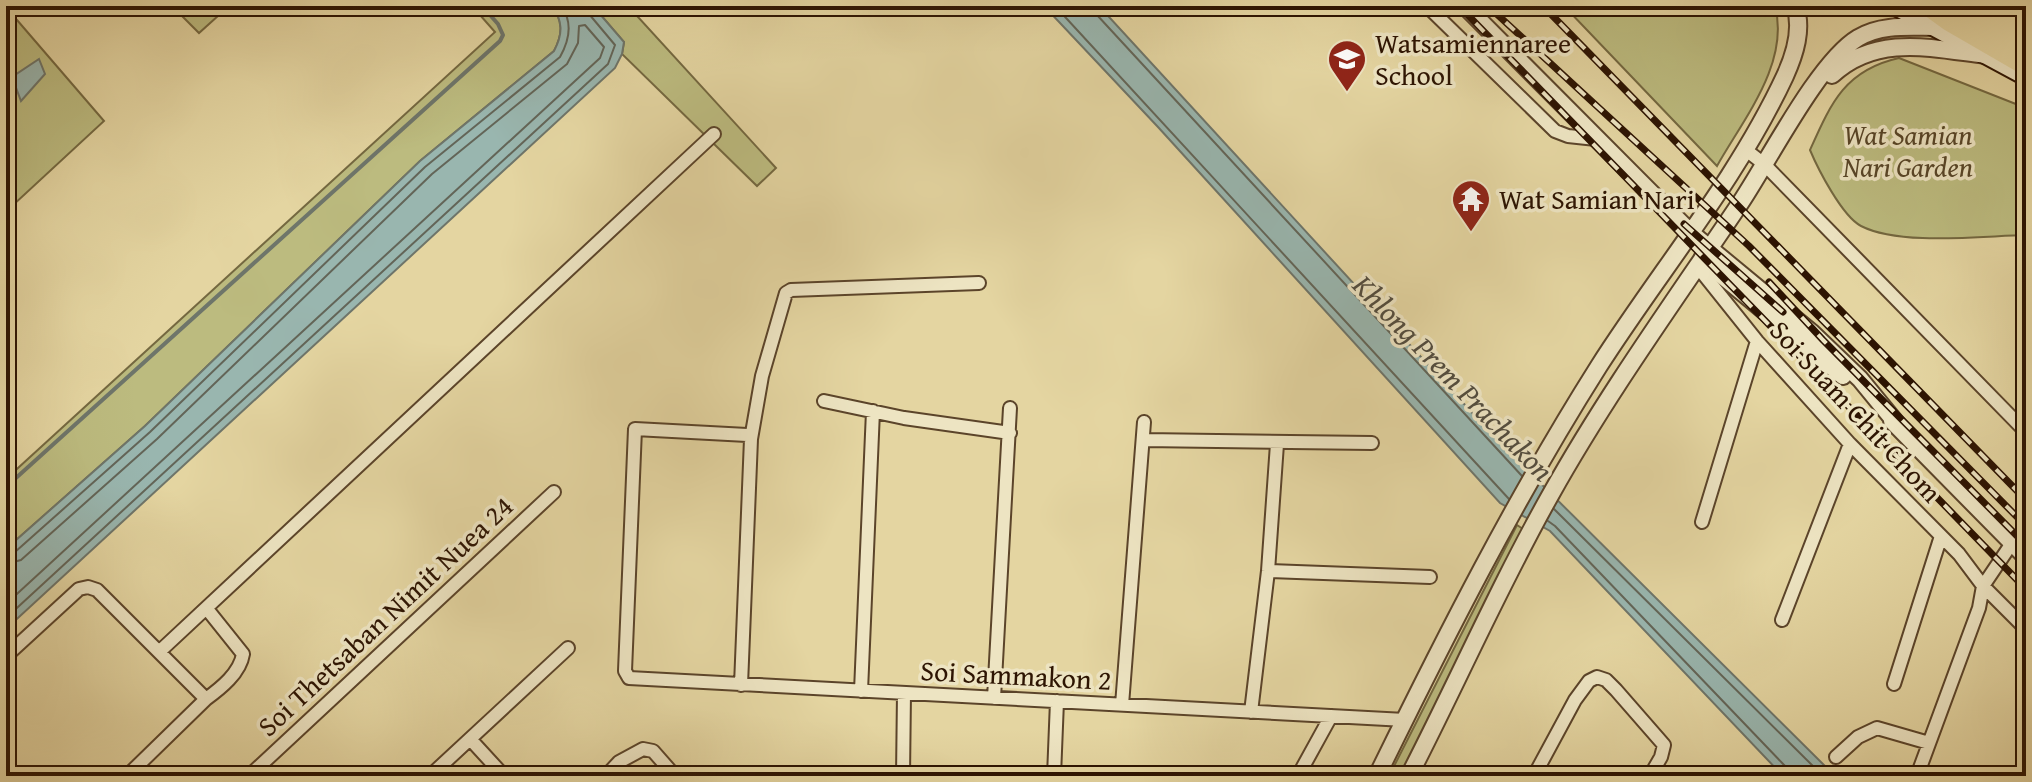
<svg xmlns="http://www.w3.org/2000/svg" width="2032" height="782" viewBox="0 0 2032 782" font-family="'Gentium Book Plus',serif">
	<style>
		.green { fill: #bcbb7f; stroke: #746840; stroke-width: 2 }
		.water { fill: #99b6af; stroke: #6e756a; stroke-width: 2 }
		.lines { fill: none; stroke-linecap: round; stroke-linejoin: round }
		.shore { stroke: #636558; stroke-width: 2 }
		.stream { stroke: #6e756a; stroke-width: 4 }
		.minor-casing { stroke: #5b442a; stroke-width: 16 }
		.tertiary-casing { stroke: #5b442a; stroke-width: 20 }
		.secondary-casing { stroke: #2d1402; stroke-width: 22 }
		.motorway-casing { stroke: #2d1402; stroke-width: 28 }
		.minor { stroke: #ede4c2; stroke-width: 12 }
		.tertiary { stroke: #ede4c2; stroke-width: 16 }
		.secondary { stroke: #ede4c2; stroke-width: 18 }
		.motorway { stroke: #e4d5a1; stroke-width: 24 }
		.rail-casing { stroke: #2d1402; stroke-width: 7 }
		.rail { stroke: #ede4c2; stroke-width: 4; stroke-dasharray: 12; stroke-linecap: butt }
		.labels { text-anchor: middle; stroke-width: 7; stroke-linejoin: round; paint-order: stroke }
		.poi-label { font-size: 28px; fill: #2d1402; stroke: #ede4c2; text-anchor: start }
		.park-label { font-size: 28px; font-style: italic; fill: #584628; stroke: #ede4c2 }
		.street-label { font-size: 28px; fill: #2d1402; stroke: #ede4c2 }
		.water-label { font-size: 30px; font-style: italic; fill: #534d3f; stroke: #ede4c2 }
	</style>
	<rect width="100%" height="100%" fill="#e4d5a1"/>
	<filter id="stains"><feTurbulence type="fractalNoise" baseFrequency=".0025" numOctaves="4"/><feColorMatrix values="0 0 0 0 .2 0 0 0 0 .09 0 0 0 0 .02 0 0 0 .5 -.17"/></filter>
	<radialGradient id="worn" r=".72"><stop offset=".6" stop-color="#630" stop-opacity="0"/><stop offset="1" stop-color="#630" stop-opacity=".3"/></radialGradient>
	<path class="green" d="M172 6H229L199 33Z
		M472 6H552C563 21 563 34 554 51L420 161 145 426 6 549V479L495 32Z
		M593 6H628L776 168 757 186 622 54 624 42Z
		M1564 6H1775C1790 63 1744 118 1717 166Z
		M17 20 104 121 11 207 6 199V27Z
		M1899 58 2026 108V235C1981 236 1900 246 1861 226 1842 216 1818 169 1810 150 1831 103 1845 70 1899 58Z
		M1517 525 1523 529 1401 776H1389Z"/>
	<path class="water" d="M552 6H593L624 42 622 54 615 68 6 629V549L145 426 420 161 554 51C563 34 563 21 552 6Z
		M1044 6H1099L1499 442 1835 776H1783L1550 531 1500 503 1158 127Z
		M39 59 45 74 21 101 12 77Z"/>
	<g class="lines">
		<path class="shore" d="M1055 6 1509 499
			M1094 6 1097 15 1522 476
			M1554 509 1823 776
			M1548 521 1555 526 1786 767 1788 776
			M6 554 15 552 150 432 425 167 560 57C569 41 573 22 561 6
			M6 564 21 560 157 439 432 174 567 64 578 43 579 26 585 25 604 47 600 58 6 604
			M6 618 608 64 615 45 589 14 587 6"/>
		<path class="stream" d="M6 487 500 41 503 35 498 24 482 6"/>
		<defs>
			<path id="minor" d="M1427 6 1555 131 1568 136 1596 139
				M1746 150 1764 164 2026 432
				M1697 266 1757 341 1850 444 1959 554 1983 586 2026 629
				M824 401 904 418 1010 433
				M751 439 747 435 635 429 625 671 629 678 1405 720
				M1144 440 1372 443
				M1702 522 1757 341
				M1268 571 1430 577
				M1782 620 1850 444
				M159 652 714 134
				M6 656 79 589 88 587 97 590 206 699 127 776
				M1894 684 1941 536
				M741 685 751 439 762 376 786 293 791 290 979 283
				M861 691 873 411
				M994 698 1010 408
				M206 699C221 688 240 673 243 654L207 609
				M1122 705 1144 422
				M2024 708 2026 706
				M1251 712 1268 571 1277 444
				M471 740 504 776
				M1836 757 1858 737 1877 728 1929 743
				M249 776 554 492
				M430 776 568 648
				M606 776 619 762 643 749 653 751 675 776
				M903 776 904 693
				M1054 776 1057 701
				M1298 776 1331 716
				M1534 776 1575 700 1589 681 1597 677 1606 680 1616 690 1664 745 1661 757 1650 776
				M1917 776 1979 608 1983 586 2012 543"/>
			<path id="tertiary" d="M1465 6 1691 233 1812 333 1860 379 1901 429
				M1832 75C1876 34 1931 48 1985 55
				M1702 259 1843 376
				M1892 421 2026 557
				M1377 776C1445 637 1516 497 1599 366 1661 269 1736 181 1785 76 1795 54 1803 29 1795 6
				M1409 776C1457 683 1499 586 1551 494 1607 394 1675 300 1739 205 1767 164 1818 62 1858 38 1881 24 1909 27 1935 27"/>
			<path id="secondary" d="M1896 6 2026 76"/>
			<path id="motorway" d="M1932 6 1950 19 2026 63
				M1997 6 2026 20
				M1960 8 2026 41"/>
		</defs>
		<use href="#minor" class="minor-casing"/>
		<use href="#tertiary" class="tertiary-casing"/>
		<use href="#secondary" class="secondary-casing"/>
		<use href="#motorway" class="motorway-casing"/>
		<use href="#minor" class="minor"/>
		<use href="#tertiary" class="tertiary"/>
		<use href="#secondary" class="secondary"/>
		<use href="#motorway" class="motorway"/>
		<defs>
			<path id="rail" d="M1459 6 2026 589
				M1488 6 1749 246 2026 526
				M1543 6 2026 500
				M1684 224 1783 312
				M1769 282 1823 340 2026 545"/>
		</defs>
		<use href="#rail" class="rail-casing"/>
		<use href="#rail" class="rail"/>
	</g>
	<defs>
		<symbol id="school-pin" viewBox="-11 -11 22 30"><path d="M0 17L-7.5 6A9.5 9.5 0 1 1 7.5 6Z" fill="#8f2418" stroke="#ede4c2"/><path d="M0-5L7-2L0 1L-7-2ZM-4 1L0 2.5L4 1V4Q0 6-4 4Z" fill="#fff"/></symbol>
		<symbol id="temple-pin" viewBox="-11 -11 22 30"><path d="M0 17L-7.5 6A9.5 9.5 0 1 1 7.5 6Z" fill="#8f2418" stroke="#ede4c2"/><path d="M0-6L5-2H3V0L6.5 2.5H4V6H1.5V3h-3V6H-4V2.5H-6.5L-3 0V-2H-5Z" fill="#fff"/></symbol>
	</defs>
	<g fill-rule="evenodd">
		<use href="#school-pin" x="1325" y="37" width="44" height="60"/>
		<use href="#temple-pin" x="1449" y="177" width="44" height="60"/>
	</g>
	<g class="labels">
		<g class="poi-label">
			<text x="1375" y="53">Watsamiennaree<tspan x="1375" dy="32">School</tspan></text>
			<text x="1499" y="209">Wat Samian Nari</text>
		</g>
		<g class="park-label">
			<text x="1908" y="145">Wat Samian<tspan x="1908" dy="32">Nari Garden</tspan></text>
		</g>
		<g class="street-label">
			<text transform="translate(1856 411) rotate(47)" y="10">Soi Suam Chit Chom</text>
			<text transform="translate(385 616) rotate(-43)" y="10">Soi Thetsaban Nimit Nuea 24</text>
			<text transform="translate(1016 675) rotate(3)" y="10">Soi Sammakon 2</text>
		</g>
		<g class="water-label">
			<text transform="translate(1453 378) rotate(46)" y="10">Khlong Prem Prachakon</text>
		</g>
	</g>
	<rect width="2032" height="782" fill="none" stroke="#e4d5a1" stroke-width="32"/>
	<rect x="8" y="8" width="2016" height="766" fill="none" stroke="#2d1402" stroke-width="4"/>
	<rect x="16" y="16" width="2000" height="750" fill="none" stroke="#2d1402" stroke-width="2"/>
	<rect width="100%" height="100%" filter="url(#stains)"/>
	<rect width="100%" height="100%" fill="url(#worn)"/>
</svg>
